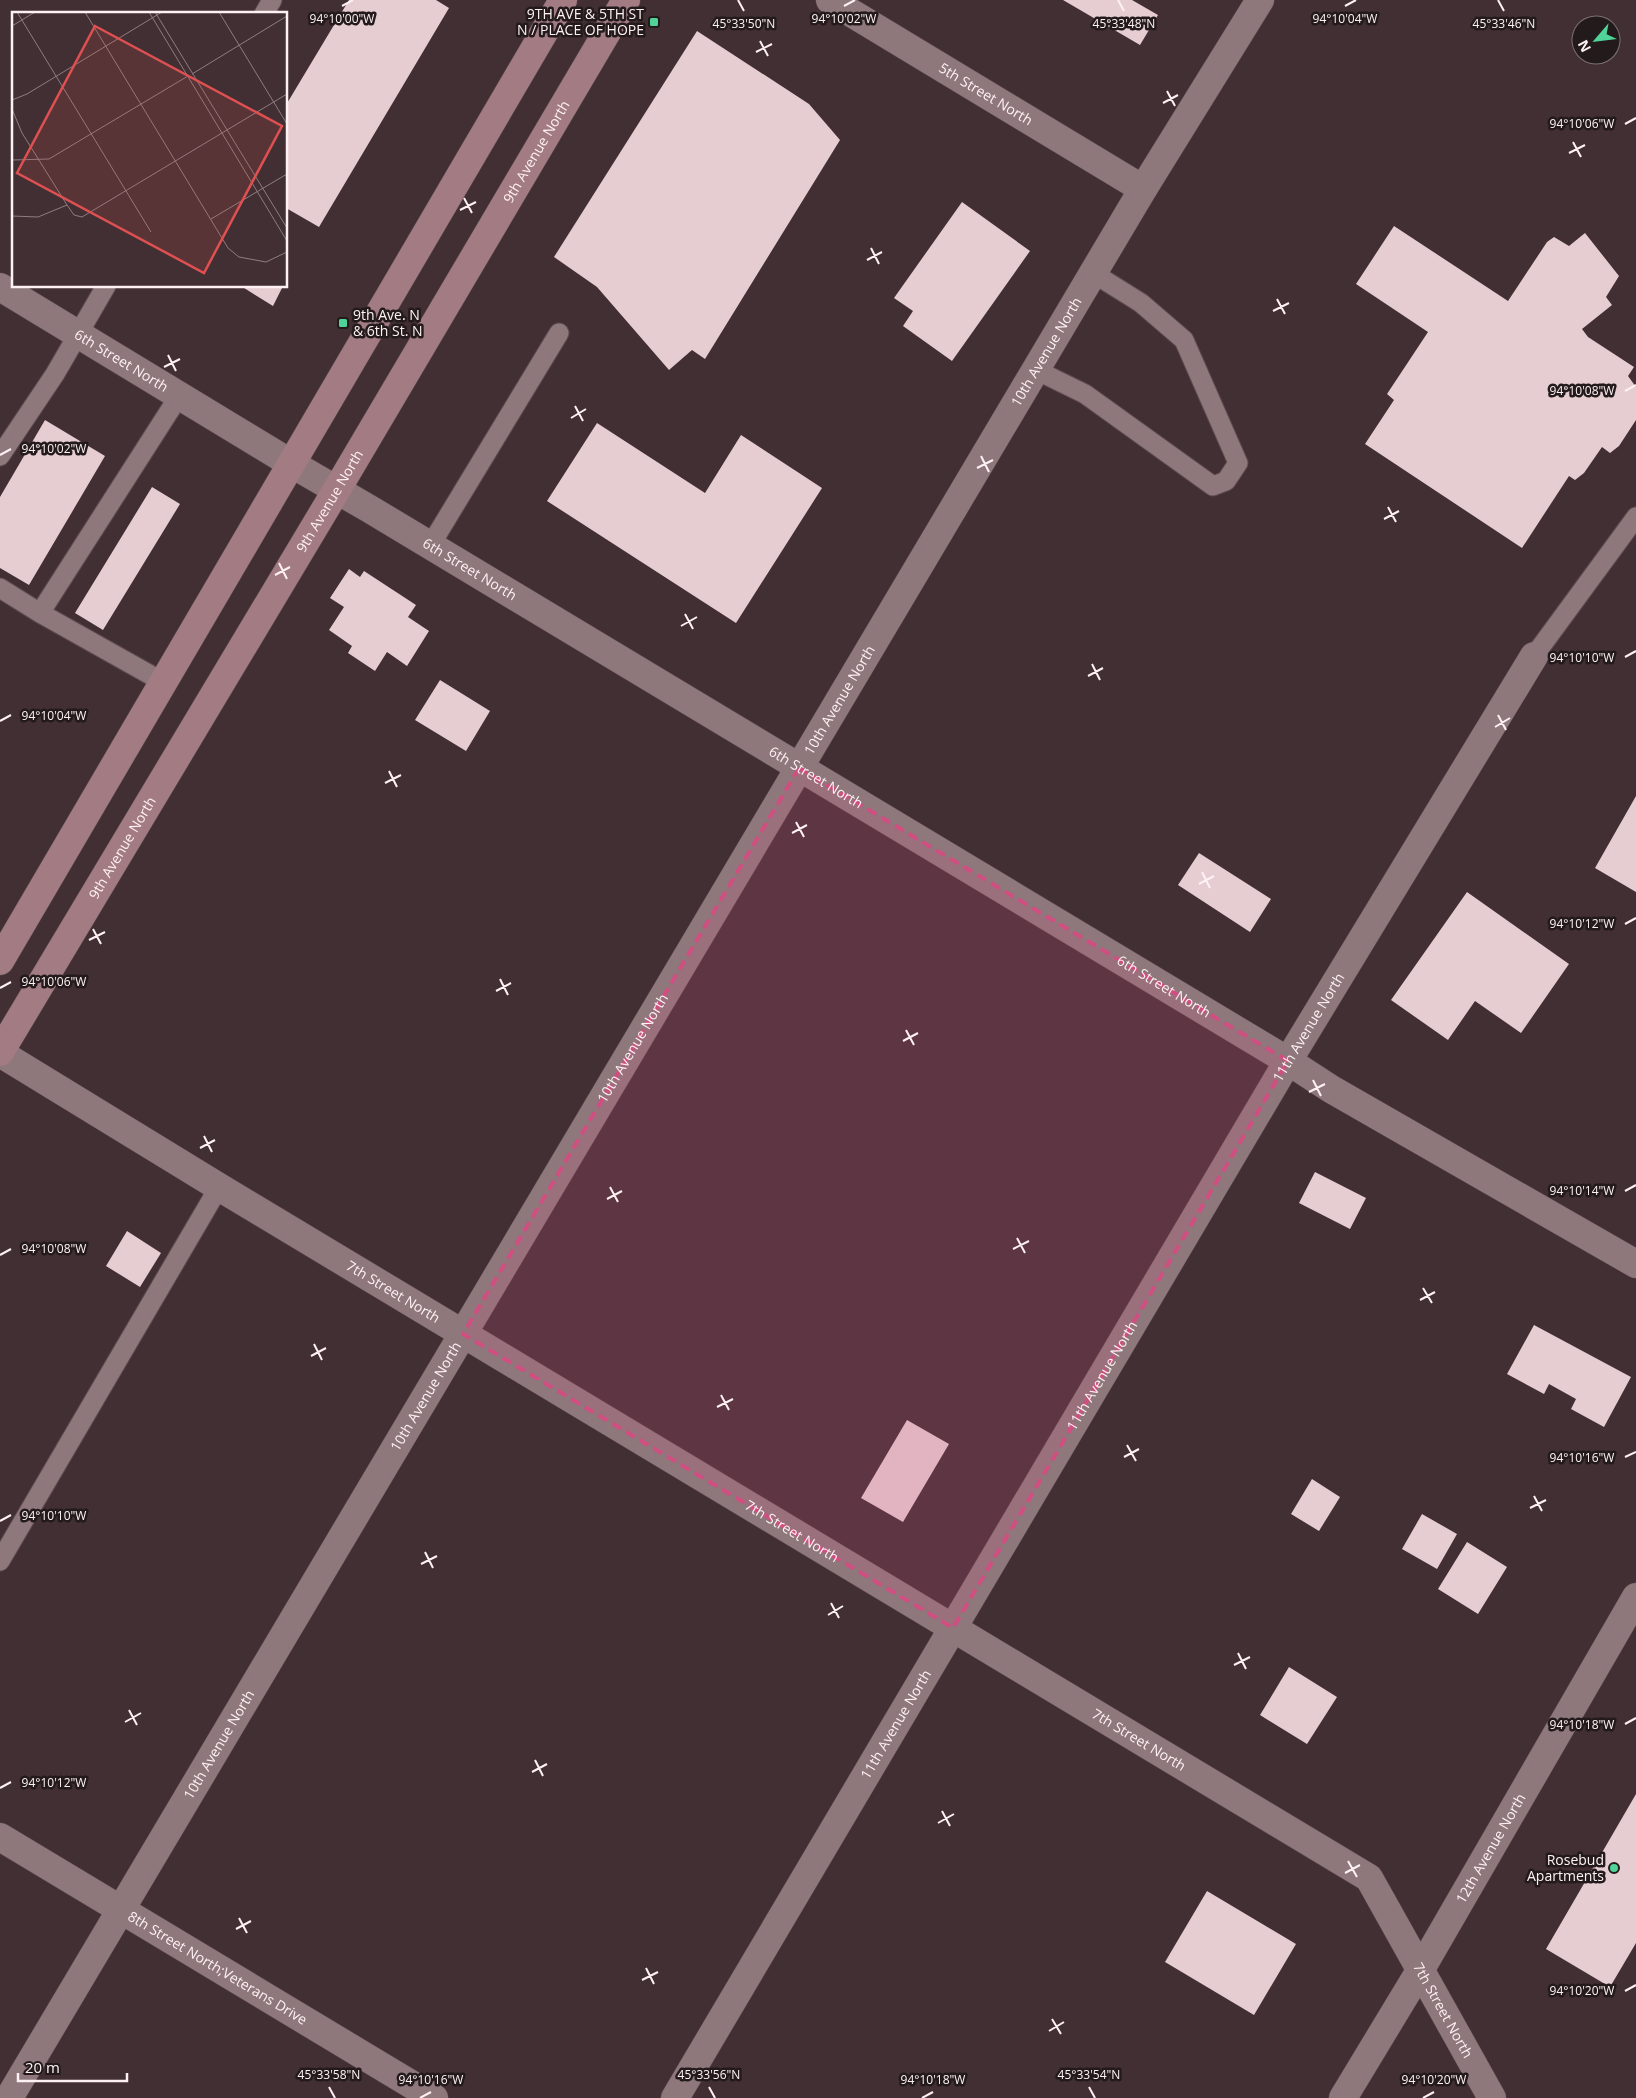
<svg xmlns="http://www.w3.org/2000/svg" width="1636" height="2098" viewBox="0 0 1636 2098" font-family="'Open Sans',sans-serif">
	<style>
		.building { fill: #e6cdd1 }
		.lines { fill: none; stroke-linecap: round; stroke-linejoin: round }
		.service-casing { stroke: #5b4b4f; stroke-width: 21 }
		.minor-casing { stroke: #5b4b4f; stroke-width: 29 }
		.tertiary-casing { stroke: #5b4b4f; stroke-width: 29 }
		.secondary-casing { stroke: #5b4b4f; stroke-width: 29 }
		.service { stroke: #8e787c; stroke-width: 19 }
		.minor { stroke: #8e787c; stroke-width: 28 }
		.tertiary { stroke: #8e787c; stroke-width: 28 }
		.secondary { stroke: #a27b83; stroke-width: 28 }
		.marked { fill: #d14e81; fill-opacity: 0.2; stroke: #d14e81; stroke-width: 4; stroke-dasharray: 10 6; stroke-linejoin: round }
		.ticks { fill: none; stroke: #fef1f3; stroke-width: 2 }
		.poi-dot { fill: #50d398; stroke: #231a1c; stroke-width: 2 }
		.labels { text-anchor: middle; stroke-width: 5; stroke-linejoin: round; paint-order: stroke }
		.poi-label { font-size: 14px; fill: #fef1f3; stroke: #231a1c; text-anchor: end }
		.street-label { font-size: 14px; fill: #fef1f3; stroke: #231a1c }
		.inset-road { fill: none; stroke: #8d7d80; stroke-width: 1 }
		.view { fill: #de5051; fill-opacity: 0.15; stroke: #de5051; stroke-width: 2.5 }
		.inset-edge { fill: none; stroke: #fef1f3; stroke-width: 2.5 }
		.ticks-label { font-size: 12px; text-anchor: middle; fill: #fef1f3; stroke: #231a1c; stroke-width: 5; stroke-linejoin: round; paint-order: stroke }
	</style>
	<rect width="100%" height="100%" fill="#422f33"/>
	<path class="building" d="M349 0H436L449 8 319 227 286 208V105Z
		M1063 0H1132L1158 15 1140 45Z
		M697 31 809 104 840 140 705 359 692 350 669 370 597 287 554 257Z
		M962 202 1030 251 952 361 903 326 913 311 894 298Z
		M1394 226 1508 301 1547 242 1554 237 1569 246 1585 233 1619 276 1606 297 1612 305 1582 329 1588 337 1634 367 1628 376 1636 387V420L1619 446 1610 453 1602 447 1584 473 1575 480 1569 476 1522 548 1365 444 1394 400 1387 394 1428 332 1356 284Z
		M241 286H283L273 306Z
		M45 420 105 456 29 585 0 568V497Z
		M597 423 705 493 741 435 822 488 736 623 547 501Z
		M152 487 180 504 103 630 75 613Z
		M349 569 360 577 364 571 416 605 408 617 429 631 407 666 387 652 375 671 348 653 352 646 329 630 344 607 330 598Z
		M440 680 490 711 466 751 415 720Z
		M1636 796V892L1595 868Z
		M1199 853 1271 899 1250 932 1178 885Z
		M1467 892 1569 964 1521 1033 1475 1001 1448 1040 1391 1000Z
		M1315 1172 1366 1198 1350 1229 1299 1203Z
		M127 1231 161 1253 140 1287 106 1266Z
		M1534 1325 1631 1377 1604 1427 1571 1409 1576 1399 1549 1384 1544 1394 1507 1374Z
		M907 1420 949 1444 903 1522 861 1498Z
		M1312 1479 1340 1497 1319 1531 1291 1514Z
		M1422 1514 1457 1534 1437 1569 1402 1549Z
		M1467 1542 1507 1567 1478 1614 1438 1589Z
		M1289 1667 1337 1697 1307 1744 1260 1715Z
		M1636 1794V1943L1610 1987 1546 1949Z
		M1207 1891 1296 1944 1254 2015 1165 1962Z"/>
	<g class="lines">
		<defs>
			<path id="service" d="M264 14 272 0
				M1036 370 1085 394 1213 486 1226 481 1238 463 1184 340 1141 303 1093 273
				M0 456 55 374 106 286
				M430 546 559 333
				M0 588 40 613 163 682
				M40 613 179 396
				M1534 656 1636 517
				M0 1561 219 1187"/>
			<g id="minor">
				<path id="s1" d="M830 0 1143 189"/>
				<path id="s2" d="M0 287 292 464 368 508 1288 1061 1331 1089 1636 1264"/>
				<path id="s3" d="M0 1053 219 1187 1369 1878 1492 2098"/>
				<path id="s4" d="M9 2098 1143 189 1260 0"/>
				<path id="s5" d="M675 2098 1288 1061 1534 656"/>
				<path id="s6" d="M1343 2098 1421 1969 1636 1597"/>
			</g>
			<g id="tertiary">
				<path id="s7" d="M0 1837 434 2098"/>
			</g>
			<g id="secondary">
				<path d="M0 961 563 0"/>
				<path id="s8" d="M0 1052 336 491 626 0"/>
			</g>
		</defs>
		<use href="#service" class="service-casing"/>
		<use href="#minor" class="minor-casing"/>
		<use href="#tertiary" class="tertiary-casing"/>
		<use href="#secondary" class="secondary-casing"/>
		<use href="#service" class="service"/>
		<use href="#minor" class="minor"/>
		<use href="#tertiary" class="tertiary"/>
		<use href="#secondary" class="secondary"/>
	</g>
	<path class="marked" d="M799 768 1288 1061 953 1628 463 1334Z"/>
	<path class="ticks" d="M738 0 744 11M1118 0 1124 11M1498 0 1504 11M342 6 353 0M844 6 855 0M1345 6 1356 0M760 41 768 56M756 52 772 44M1167 91 1175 106M1163 103 1178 95M1625 124 1636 118M1573 142 1581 157M1569 153 1585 145M464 198 472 213M460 210 476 202M871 248 879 264M867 260 882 252M1277 299 1285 314M1273 311 1289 303M168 355 176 371M164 367 180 359M1625 391 1636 385M575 406 583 421M571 418 586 409M0 455 11 449M981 456 989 472M977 468 993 460M1388 507 1396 522M1384 519 1399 511M279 563 287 579M275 575 290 567M685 614 693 629M681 626 697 617M1625 657 1636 651M1092 664 1100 680M1088 676 1103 668M1498 715 1506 730M0 721 11 715M1495 727 1510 718M389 771 397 787M385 783 401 775M796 822 804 837M792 833 807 825M1202 872 1210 888M1199 884 1214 876M1625 924 1636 918M93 929 101 944M89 940 105 932M500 979 508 995M0 988 11 982M496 991 511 983M906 1030 914 1045M903 1041 918 1033M1313 1080 1321 1096M1309 1092 1325 1084M204 1136 212 1152M200 1148 215 1140M610 1187 618 1202M1625 1191 1636 1185M607 1199 622 1191M1017 1238 1025 1253M1013 1249 1029 1241M0 1255 11 1249M1423 1288 1432 1303M1420 1300 1435 1292M314 1344 322 1360M311 1356 326 1348M721 1395 729 1410M717 1407 733 1399M1127 1445 1136 1461M1124 1457 1139 1449M1625 1457 1636 1452M1534 1496 1542 1511M1530 1508 1546 1500M0 1521 11 1515M425 1552 433 1568M421 1564 437 1556M831 1603 839 1618M828 1615 843 1606M1238 1653 1246 1669M1234 1665 1250 1657M129 1710 137 1725M125 1722 141 1713M1625 1724 1636 1718M535 1760 543 1776M532 1772 547 1764M0 1788 11 1782M942 1811 950 1826M938 1823 954 1814M1348 1861 1357 1877M1345 1873 1360 1865M239 1918 247 1933M236 1929 251 1921M646 1968 654 1984M642 1980 658 1972M1625 1991 1636 1985M1052 2019 1061 2034M1049 2031 1064 2022M329 2087 335 2098M709 2087 715 2098M1089 2087 1095 2098M420 2098 431 2092M922 2098 933 2092M1423 2098 1434 2092"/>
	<g class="poi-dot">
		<rect x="649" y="17" width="10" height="10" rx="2.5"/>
		<rect x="338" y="318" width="10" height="10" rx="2.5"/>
		<circle cx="1614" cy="1868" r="5"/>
	</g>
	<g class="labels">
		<g class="poi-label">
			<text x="644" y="19">9TH AVE &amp; 5TH ST<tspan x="644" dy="16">N / PLACE OF HOPE</tspan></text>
			<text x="353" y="320" text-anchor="start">9th Ave. N<tspan x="353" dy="16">&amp; 6th St. N</tspan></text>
			<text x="1604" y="1865">Rosebud<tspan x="1604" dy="16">Apartments</tspan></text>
		</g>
		<g class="street-label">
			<text dy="5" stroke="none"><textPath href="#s1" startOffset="182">5th Street North</textPath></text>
			<text dy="5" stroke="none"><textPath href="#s8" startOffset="1048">9th Avenue North</textPath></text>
			<text dy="5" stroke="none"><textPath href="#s4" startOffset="2031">10th Avenue North</textPath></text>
			<text dy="5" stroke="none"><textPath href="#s2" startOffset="142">6th Street North</textPath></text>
			<text dy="5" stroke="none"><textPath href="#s8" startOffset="642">9th Avenue North</textPath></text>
			<text dy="5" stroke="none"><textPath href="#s2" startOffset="548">6th Street North</textPath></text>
			<text dy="5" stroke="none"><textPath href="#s4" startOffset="1626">10th Avenue North</textPath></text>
			<text dy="5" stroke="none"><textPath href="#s2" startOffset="952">6th Street North</textPath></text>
			<text dy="5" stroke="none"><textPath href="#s8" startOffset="238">9th Avenue North</textPath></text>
			<text dy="5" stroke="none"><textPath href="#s2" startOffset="1358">6th Street North</textPath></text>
			<text dy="5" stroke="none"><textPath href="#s5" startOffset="1244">11th Avenue North</textPath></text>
			<text dy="5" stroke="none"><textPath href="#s4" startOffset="1221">10th Avenue North</textPath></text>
			<text dy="5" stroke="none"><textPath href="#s3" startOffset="460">7th Street North</textPath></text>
			<text dy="5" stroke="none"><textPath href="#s5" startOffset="839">11th Avenue North</textPath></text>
			<text dy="5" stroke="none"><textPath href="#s4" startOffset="816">10th Avenue North</textPath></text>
			<text dy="5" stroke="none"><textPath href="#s3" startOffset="925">7th Street North</textPath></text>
			<text dy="5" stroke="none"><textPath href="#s5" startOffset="434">11th Avenue North</textPath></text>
			<text dy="5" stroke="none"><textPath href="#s3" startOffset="1330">7th Street North</textPath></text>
			<text dy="5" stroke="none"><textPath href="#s4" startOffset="411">10th Avenue North</textPath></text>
			<text dy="5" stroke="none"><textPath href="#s6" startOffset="290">12th Avenue North</textPath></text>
			<text dy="5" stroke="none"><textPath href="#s7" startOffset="254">8th Street North;Veterans Drive</textPath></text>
			<text dy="5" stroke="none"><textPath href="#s3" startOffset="1750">7th Street North</textPath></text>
		</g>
	</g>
	<g transform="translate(12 12)">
		<rect width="275" height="275" fill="#422f33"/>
		<path class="inset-road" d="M5 0 139 220M73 0 216 236 227 245 254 250 275 240M137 0 275 229M143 0 275 216M207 0 275 112M0 14 23 0M180 62 275 4M0 88 15 82 150 0M0 97 10 121 55 193M0 148 37 147 176 64M0 204 26 205 55 193 62 203 70 205 275 82M199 207 275 162"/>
		<path class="view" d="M83 14 270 114 192 261 5 161Z"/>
		<rect width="275" height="275" class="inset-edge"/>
	</g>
	<g class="ticks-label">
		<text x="342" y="23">94°10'00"W</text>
		<text x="844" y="23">94°10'02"W</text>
		<text x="1345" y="23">94°10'04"W</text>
		<text x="744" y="28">45°33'50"N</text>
		<text x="1504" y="28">45°33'46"N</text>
		<text x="1124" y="28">45°33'48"N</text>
		<text x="1582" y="128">94°10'06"W</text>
		<text x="1582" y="395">94°10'08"W</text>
		<text x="54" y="453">94°10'02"W</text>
		<text x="1582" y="662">94°10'10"W</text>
		<text x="54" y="720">94°10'04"W</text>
		<text x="1582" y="928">94°10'12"W</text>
		<text x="54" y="986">94°10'06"W</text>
		<text x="1582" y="1195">94°10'14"W</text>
		<text x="54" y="1253">94°10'08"W</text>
		<text x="1582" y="1462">94°10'16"W</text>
		<text x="54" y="1520">94°10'10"W</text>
		<text x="1582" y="1729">94°10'18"W</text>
		<text x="54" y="1787">94°10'12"W</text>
		<text x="1582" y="1995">94°10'20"W</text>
		<text x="329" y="2079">45°33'58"N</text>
		<text x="709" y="2079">45°33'56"N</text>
		<text x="1089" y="2079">45°33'54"N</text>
		<text x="431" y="2084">94°10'16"W</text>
		<text x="933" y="2084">94°10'18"W</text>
		<text x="1434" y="2084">94°10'20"W</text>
	</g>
	<g transform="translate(1596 40) rotate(242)"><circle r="24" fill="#231a1c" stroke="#7b7072"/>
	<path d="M0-4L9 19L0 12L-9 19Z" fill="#50d398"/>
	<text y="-8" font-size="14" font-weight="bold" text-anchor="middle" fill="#fef1f3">N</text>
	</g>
	<path d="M18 2073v8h109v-8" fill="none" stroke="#fef1f3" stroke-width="2.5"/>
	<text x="25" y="2073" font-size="15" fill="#fef1f3" stroke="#231a1c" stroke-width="4" paint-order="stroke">20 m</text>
</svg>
